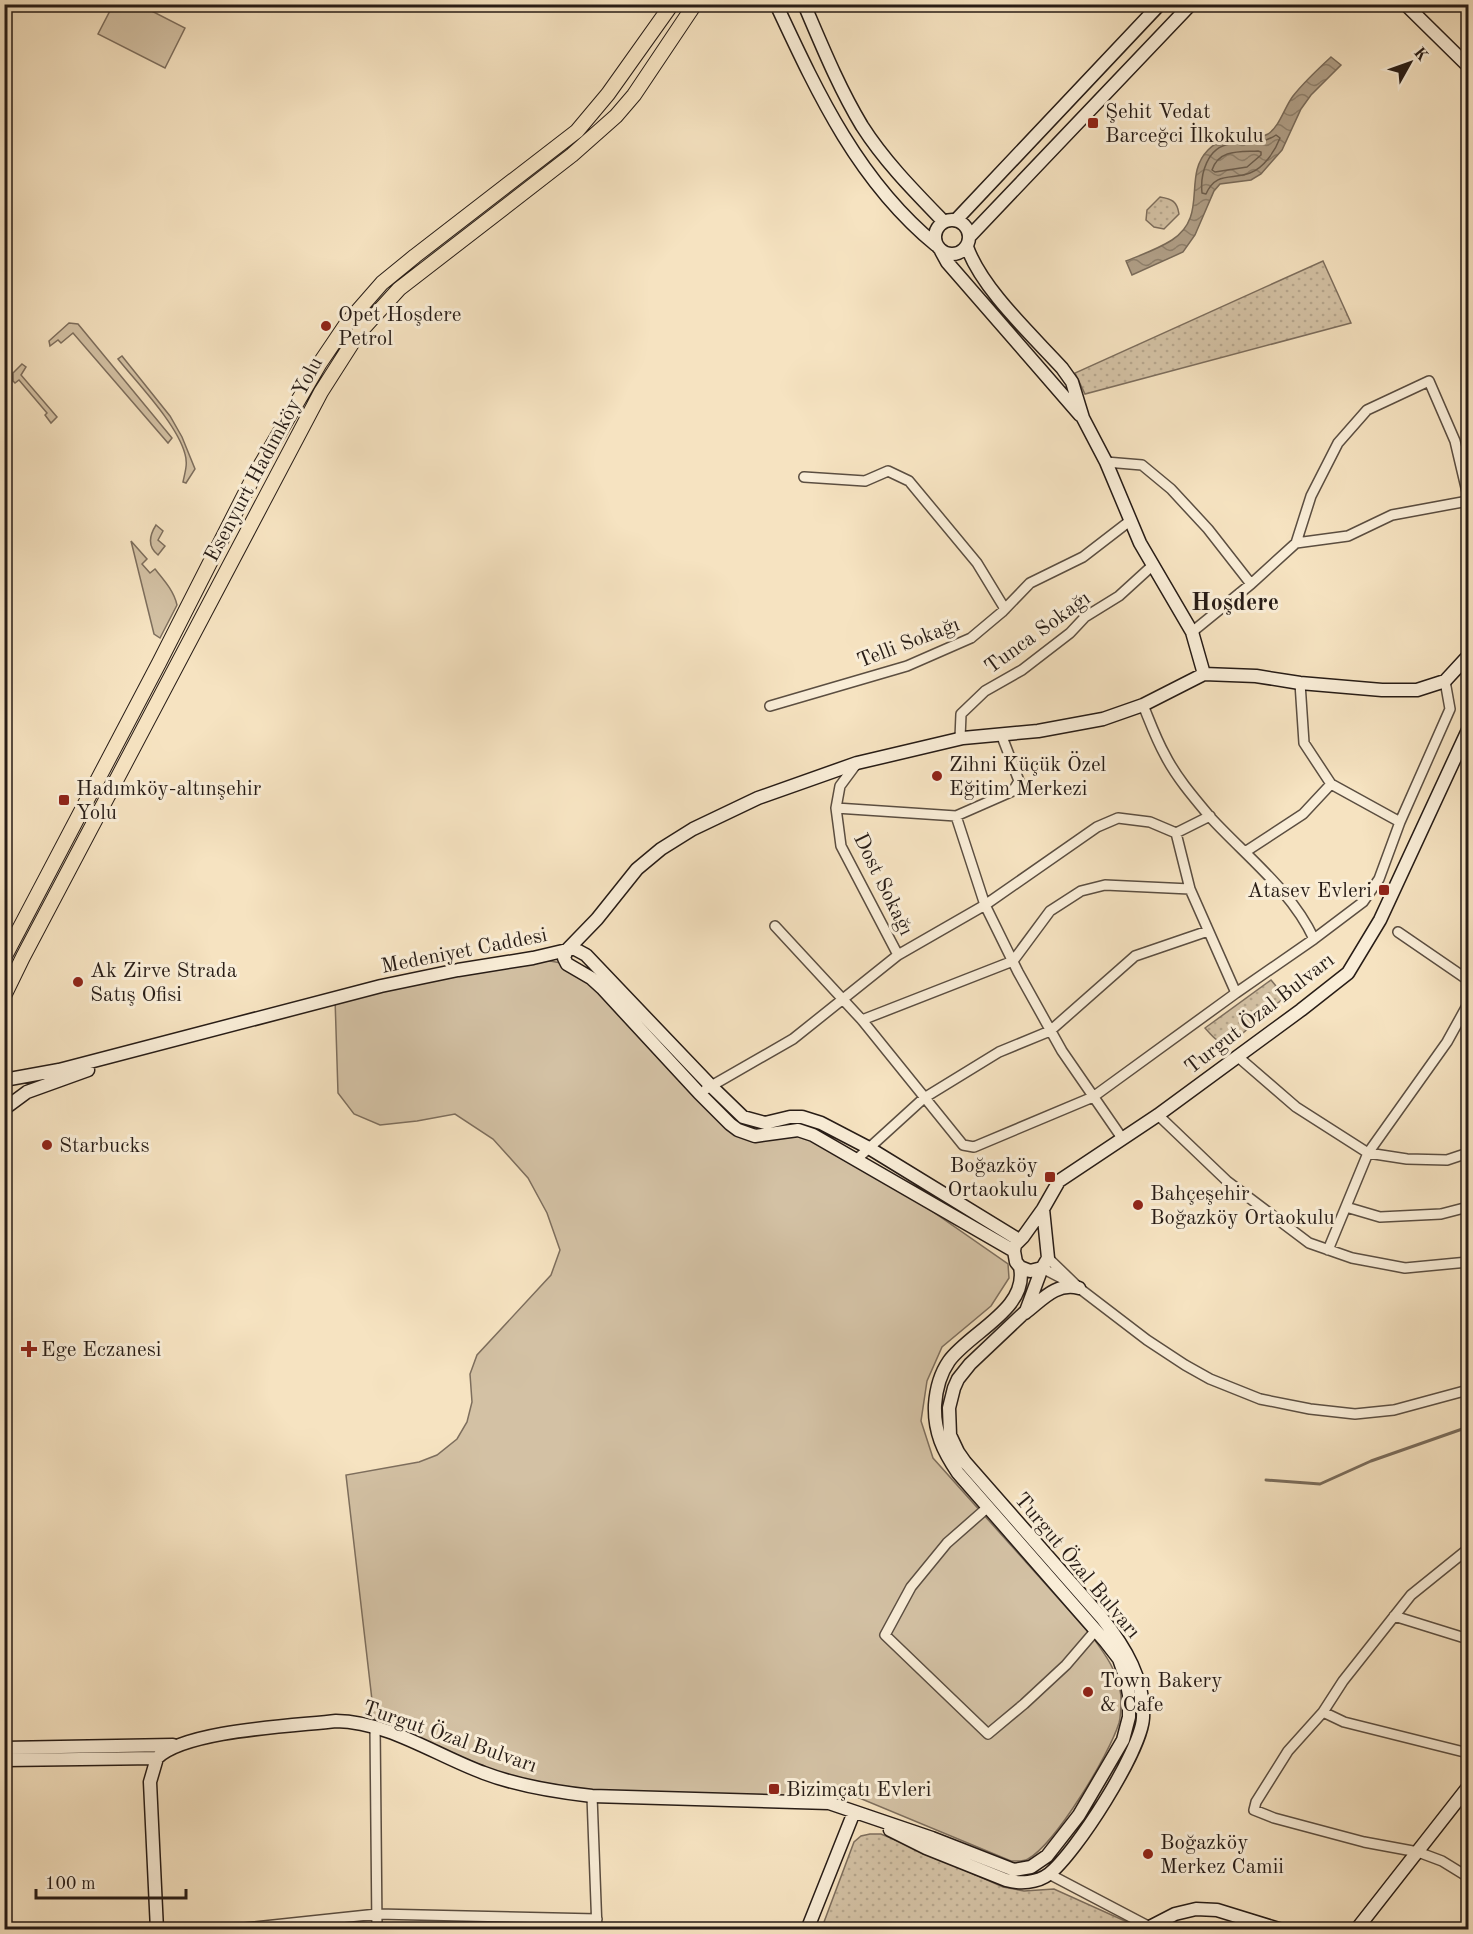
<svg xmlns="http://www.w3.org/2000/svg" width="1473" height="1934" viewBox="0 0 1473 1934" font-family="'Old Standard TT',serif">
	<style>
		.grass { fill: #d3c1a4; stroke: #7d6e5d; stroke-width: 1.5 }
		.park { fill: url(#park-dots); stroke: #7d6e5d; stroke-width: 1.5 }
		.water { fill: url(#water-waves); stroke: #796b5a; stroke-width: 1.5 }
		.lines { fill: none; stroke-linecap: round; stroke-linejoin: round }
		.shore { stroke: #6c5e4e; stroke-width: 1.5 }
		.stream { stroke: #796b5a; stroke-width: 3 }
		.street-casing { stroke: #5b4e41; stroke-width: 12 }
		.secondary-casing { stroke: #271c16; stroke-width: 15 }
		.primary-casing { stroke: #271c16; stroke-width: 16 }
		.street { stroke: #f9edd7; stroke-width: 9 }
		.secondary { stroke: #f9edd7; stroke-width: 12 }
		.primary { stroke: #f6e3c1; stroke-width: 14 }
		.poi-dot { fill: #8f2418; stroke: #f9edd7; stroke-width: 2 }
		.labels { text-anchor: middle; stroke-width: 6; stroke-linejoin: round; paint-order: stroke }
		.poi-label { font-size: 21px; fill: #271c16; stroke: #f9edd7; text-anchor: start }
		.street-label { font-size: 21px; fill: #271c16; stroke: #f9edd7 }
		.quarter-label { font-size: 24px; font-weight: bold; fill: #271c16; stroke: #f9edd7 }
	</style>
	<defs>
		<pattern id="park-dots" width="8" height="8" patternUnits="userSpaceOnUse" patternTransform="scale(1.5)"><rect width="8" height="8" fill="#d3c1a4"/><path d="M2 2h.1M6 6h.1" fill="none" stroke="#b5a58c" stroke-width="1.8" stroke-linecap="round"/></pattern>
		<pattern id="water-waves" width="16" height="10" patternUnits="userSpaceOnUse" patternTransform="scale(1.5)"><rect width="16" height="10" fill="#b09f87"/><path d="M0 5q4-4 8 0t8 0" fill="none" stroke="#8f816d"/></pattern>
	</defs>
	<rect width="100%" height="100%" fill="#f6e3c1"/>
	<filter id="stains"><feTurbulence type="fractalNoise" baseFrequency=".00333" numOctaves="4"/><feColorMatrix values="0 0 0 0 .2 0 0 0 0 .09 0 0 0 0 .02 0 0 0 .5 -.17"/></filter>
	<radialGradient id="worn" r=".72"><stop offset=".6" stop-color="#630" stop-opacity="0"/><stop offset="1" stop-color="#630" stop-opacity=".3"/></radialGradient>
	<path class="grass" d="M113 5H140L185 28 165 68 98 34Z
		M69 323 78 324 172 438 168 443 73 333 61 343 58 340 50 346 49 341Z
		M122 356 170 416 182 437 195 469 186 483 183 482C185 472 188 464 185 454 177 424 138 384 118 359Z
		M22 364 26 367 21 375 57 417 51 423 45 415 47 413 19 380 15 383 13 381V373Z
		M156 525 163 531 158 540 165 546 158 555C148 547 149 536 156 525Z
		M131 541 147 559 142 564 150 573 155 569C164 580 174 591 177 605L160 638 154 634Z
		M533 958 567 964 582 973 738 1130H798L857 1159 1008 1264 1009 1278 991 1306 942 1347 927 1381 921 1421 933 1458 1091 1635C1105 1654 1118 1671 1121 1696 1121 1704 1121 1716 1119 1723 1109 1755 1056 1843 1028 1859 1023 1862 1016 1861 1011 1861L857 1797 812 1796H592L517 1783 375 1726 346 1475 419 1462 437 1455 457 1439 467 1422 472 1402 470 1374 477 1355 551 1275 560 1250 547 1213 528 1178 493 1139 455 1114 417 1121 380 1125 354 1114 338 1093 335 998Z"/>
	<path class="park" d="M1160 197C1172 199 1177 201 1179 214L1164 229 1154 227 1146 220 1147 210Z
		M1323 261 1351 323 1085 394 1075 373Z
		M1271 980 1285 997 1230 1044C1218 1044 1213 1037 1205 1028Z
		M870 1834H881L908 1845 1003 1887 1024 1891 1054 1889 1134 1925 1129 1930H821L854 1842 861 1836Z"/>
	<path class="water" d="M1331 57 1341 65 1311 95 1301 109 1282 150 1261 174 1251 180 1220 184 1214 191 1195 235 1183 252 1132 275 1126 261C1141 255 1158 249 1172 240 1209 216 1182 176 1208 150 1229 129 1247 146 1268 134 1280 126 1284 108 1293 96 1304 82 1318 69 1331 57Z"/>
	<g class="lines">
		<path class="shore" d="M1276 135 1280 138C1275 151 1264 168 1250 173 1232 180 1216 171 1206 194L1202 193C1200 175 1207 147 1230 144 1247 142 1261 145 1276 135Z
			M1258 151 1261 152V155L1247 167 1215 172 1212 170C1219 149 1240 152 1258 151Z"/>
		<path class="stream" d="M1266 1480 1320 1484 1371 1461 1468 1427"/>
		<defs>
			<path id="street" d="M1106 462 1142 465 1171 489 1208 529 1251 584
				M804 477 865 481 888 471 909 481 977 563 1005 609
				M1296 543 1348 536 1392 515 1468 501
				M1192 632 1251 584 1296 543 1311 496 1338 443 1367 410 1429 381 1455 441 1468 496
				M770 706 907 666 971 638 1002 612 1030 583 1083 557 1131 520
				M960 738 961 714 985 691 1022 670 1070 633 1085 617 1119 596 1153 565
				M857 763 840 786 836 808 841 846 898 955
				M1331 784 1400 822 1450 709 1445 681
				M836 808 956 816 1013 791 1019 781 1001 734
				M956 816 985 905 1097 827 1118 818 1150 822 1176 833
				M1210 816 1176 833 1190 889 1236 993
				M1245 852 1303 814 1331 784 1304 743 1300 683
				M775 926 862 1020 963 1145 974 1147 1093 1097 1236 993 1314 939C1292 891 1246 856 1211 818 1195 799 1176 777 1165 755 1156 739 1150 722 1143 705
				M1398 932 1468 980
				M1314 939 1363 902 1379 879 1400 822
				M862 1020 1013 961 1050 911 1081 891 1105 885 1190 889
				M1237 1056 1296 1107 1368 1153 1407 1159 1447 1160 1468 1153
				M706 1089 793 1039 898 955 985 905 1018 972 1062 1051 1122 1138
				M1158 1115 1227 1181 1309 1243 1352 1258 1405 1268 1468 1262
				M857 1159 924 1098 999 1052 1050 1031 1135 956 1208 931
				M1346 1207 1380 1217 1441 1214 1468 1207
				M1328 1250 1368 1153 1447 1042 1468 1004
				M1048 1258 1079 1288 1147 1340 1185 1365 1210 1379 1260 1399 1310 1409 1355 1414 1394 1410 1468 1390
				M1042 1268 1069 1282
				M988 1507 947 1543 911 1587 885 1635 988 1734 1024 1704 1066 1665 1096 1630
				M1468 1549 1411 1595 1343 1681 1323 1712 1288 1751 1256 1802 1254 1810 1274 1818 1364 1842 1418 1852 1442 1861 1468 1877
				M1394 1616 1468 1639
				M1323 1712 1344 1722 1468 1753
				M375 1726 377 1930
				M592 1796 597 1930
				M1049 1874 1148 1926
				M225 1930 377 1914 597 1919"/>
			<path id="secondary" d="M776 4C818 94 858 181 936 245
				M804 4C822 46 839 88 862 126 885 162 915 192 944 222
				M1405 4 1468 66
				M935 237a17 17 0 1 1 34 0a17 17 0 1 1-34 0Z
				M956 220 1160 4
				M970 236 1191 4
				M967 247C982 289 1031 334 1062 368L1072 382 1083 418 1106 462 1140 543 1192 632 1204 674
				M941 251 947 262 1080 415
				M4 1080 59 1070 381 986 458 970 533 958 567 950 597 919 637 869 661 849 693 829 758 798 857 763 963 738 1038 731 1103 719 1143 705 1204 674 1256 676 1300 683 1382 690H1417L1445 681 1468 656
				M4 1109 27 1092 88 1070
				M1043 1209 1048 1258 1042 1268 1030 1271 1020 1267 1016 1262 1014 1251 1015 1245 1023 1237 1043 1209 1059 1181 1158 1115 1301 1010 1348 973 1380 920 1468 730
				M1014 1251 813 1135 798 1130 755 1136 738 1130 730 1124 699 1093 602 988 591 978 567 964 564 958 567 950 573 948 586 955 711 1086 743 1117 765 1123 790 1117H802L821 1123 869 1148 1019 1240
				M1025 1313C1042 1300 1056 1282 1079 1288
				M4 1748 173 1745
				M4 1760 157 1758C186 1730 294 1726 336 1721 389 1722 435 1755 484 1773 518 1786 556 1792 592 1796L829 1803 932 1838 1014 1870 1031 1867 1047 1856 1079 1815 1123 1740 1129 1717V1695L1126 1679 1119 1659 1105 1641 958 1473C943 1451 934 1432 935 1405 936 1390 940 1374 949 1361 970 1332 1029 1309 1020 1267
				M890 1830 926 1848 1006 1880C1020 1884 1037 1883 1049 1874 1076 1853 1141 1751 1143 1718 1145 1680 1125 1647 1102 1618L965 1462 958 1452 950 1435 949 1408 954 1388 958 1379 970 1364 1026 1311 1042 1268
				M157 1930 150 1782 157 1758
				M807 1930 854 1812
				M1144 1930 1175 1914 1196 1909 1217 1910 1282 1930
				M1356 1930 1468 1787"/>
			<path id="primary" d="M4 958 159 663 253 478 320 363 347 323 382 283 415 256 577 131 608 94 672 4
				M4 996 23 957 321 392 358 334 399 289 572 155 616 116 634 95 695 4"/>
		</defs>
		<use href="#street" class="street-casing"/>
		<use href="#secondary" class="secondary-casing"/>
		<use href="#primary" class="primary-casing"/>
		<use href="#street" class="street"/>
		<use href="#secondary" class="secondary"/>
		<use href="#primary" class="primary"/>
	</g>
	<g class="poi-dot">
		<rect x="1087" y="117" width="12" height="12" rx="3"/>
		<circle cx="326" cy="326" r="6"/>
		<circle cx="937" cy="776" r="6"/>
		<rect x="58" y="794" width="12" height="12" rx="3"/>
		<rect x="1378" y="884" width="12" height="12" rx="3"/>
		<circle cx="78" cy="982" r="6"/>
		<circle cx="47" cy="1145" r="6"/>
		<rect x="1044" y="1171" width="12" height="12" rx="3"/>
		<circle cx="1138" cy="1205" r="6"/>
		<path d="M26 1340h6v6h6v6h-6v6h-6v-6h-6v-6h6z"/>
		<circle cx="1088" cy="1692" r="6"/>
		<rect x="768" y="1783" width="12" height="12" rx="3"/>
		<circle cx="1148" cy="1854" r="6"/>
	</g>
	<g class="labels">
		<g class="poi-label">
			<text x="1105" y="118">Şehit Vedat<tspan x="1105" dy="24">Barceğci İlkokulu</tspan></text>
			<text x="338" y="321">Opet Hoşdere<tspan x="338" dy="24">Petrol</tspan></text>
			<text x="949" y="771">Zihni Küçük Özel<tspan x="949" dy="24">Eğitim Merkezi</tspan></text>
			<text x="76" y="795">Hadımköy-altınşehir<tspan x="76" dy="24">Yolu</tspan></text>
			<text x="1372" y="897" text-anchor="end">Atasev Evleri</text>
			<text x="90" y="977">Ak Zirve Strada<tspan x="90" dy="24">Satış Ofisi</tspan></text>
			<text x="59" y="1152">Starbucks</text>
			<text x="1038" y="1172" text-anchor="end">Boğazköy<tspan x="1038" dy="24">Ortaokulu</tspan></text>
			<text x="1150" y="1200">Bahçeşehir<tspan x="1150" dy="24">Boğazköy Ortaokulu</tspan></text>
			<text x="41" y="1356">Ege Eczanesi</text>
			<text x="1100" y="1687">Town Bakery<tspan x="1100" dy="24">&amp; Cafe</tspan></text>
			<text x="786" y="1796">Bizimçatı Evleri</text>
			<text x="1160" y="1849">Boğazköy<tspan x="1160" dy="24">Merkez Camii</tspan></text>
		</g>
		<g class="street-label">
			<text transform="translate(263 459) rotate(-62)" y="7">Esenyurt Hadımköy Yolu</text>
			<text transform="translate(1037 632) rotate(-36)" y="7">Tunca Sokağı</text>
			<text transform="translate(908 642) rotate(-21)" y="7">Telli Sokağı</text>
			<text transform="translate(884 884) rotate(64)" y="7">Dost Sokağı</text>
			<text transform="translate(464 950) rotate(-11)" y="7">Medeniyet Caddesi</text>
			<text transform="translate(1259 1013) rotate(-38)" y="7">Turgut Özal Bulvarı</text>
			<text transform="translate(1078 1565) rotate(50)" y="7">Turgut Özal Bulvarı</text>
			<text transform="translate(450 1736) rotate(19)" y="7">Turgut Özal Bulvarı</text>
		</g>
		<g class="quarter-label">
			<text x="1235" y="610">Hoşdere</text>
		</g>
	</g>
	<rect width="1473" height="1934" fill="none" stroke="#f6e3c1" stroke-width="24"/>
	<rect x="6" y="6" width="1461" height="1922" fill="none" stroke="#271c16" stroke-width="3"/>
	<rect x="12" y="12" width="1449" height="1910" fill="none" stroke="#271c16" stroke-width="1.5"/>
	<g transform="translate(1410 63) rotate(50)" stroke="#f9edd7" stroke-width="4.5" paint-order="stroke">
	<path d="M0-4.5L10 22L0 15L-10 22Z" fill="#271c16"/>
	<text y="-9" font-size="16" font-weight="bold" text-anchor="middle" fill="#271c16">K</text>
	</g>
	<path d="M36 1889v9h150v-9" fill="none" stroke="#271c16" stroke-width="3"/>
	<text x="45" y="1889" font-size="18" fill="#271c16" stroke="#f9edd7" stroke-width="4.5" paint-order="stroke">100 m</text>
	<rect width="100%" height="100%" filter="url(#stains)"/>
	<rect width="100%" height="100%" fill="url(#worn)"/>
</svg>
